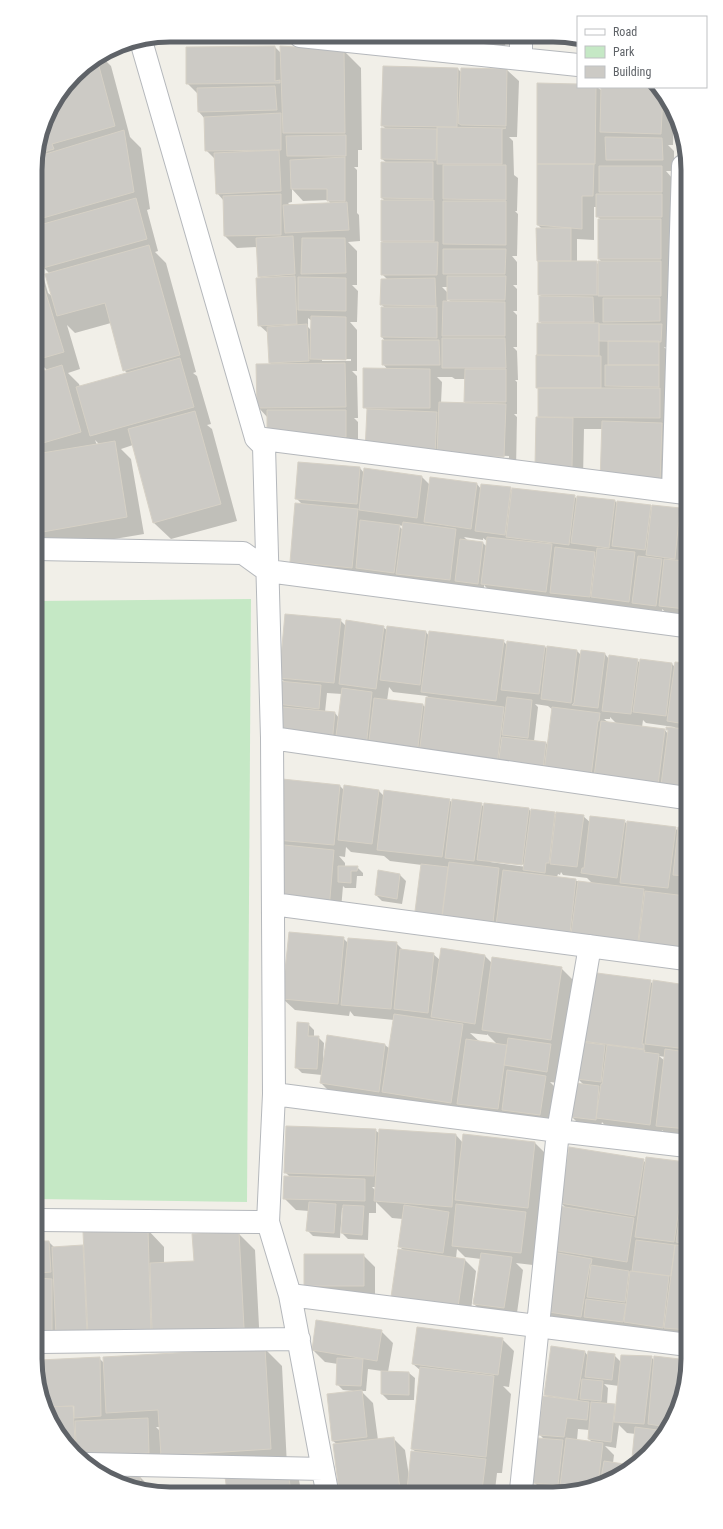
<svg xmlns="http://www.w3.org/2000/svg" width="723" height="1529" viewBox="0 0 723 1529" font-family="'Roboto Condensed',sans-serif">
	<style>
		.green { fill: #c5e8c5 }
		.shadow { fill: #0003; fill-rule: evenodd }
		.building { fill: #cccac5; stroke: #d6d1c6 }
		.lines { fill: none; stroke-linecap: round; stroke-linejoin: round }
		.minor-casing { stroke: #b5b8bc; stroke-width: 24 }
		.minor { stroke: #fff; stroke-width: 22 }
		.rim { fill: none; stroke: #5f6368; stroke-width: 5 }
	</style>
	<rect width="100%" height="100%" fill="#f1efe8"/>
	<path class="green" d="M251 599 247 1202 39 1199 37 601Z"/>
	<path class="shadow" d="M387 36 506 37 505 46 456 43Z
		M275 47 281 53 344 51 361 68 362 150H358V167H354L357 170V213L359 215 360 241 348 242 357 251V285H352L358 291 357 322H350L357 330V371H352L357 376 358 418H354L358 422V449L268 418 258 407 272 365 270 363 269 334 259 325 262 279 259 276 258 247 237 248 225 236 224 201 217 193 216 160 206 150 205 119 199 112 198 94 187 83ZM292 189 303 201 328 200 331 204 291 206 288 203 292 202ZM308 318 312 321 311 330 308 327ZM322 359H351V361H322Z
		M101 56 111 66 130 137 141 148 150 209 147 210 158 251 155 252 166 263 196 372 193 373 197 376 211 424 207 425 212 429 237 521 171 539 154 523 133 445 121 449 131 459 144 534 37 552 36 374 48 371 37 360 36 356V251L48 293 53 297 50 274 44 268 36 237V227H37L36 226 35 161 49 110 81 69ZM111 323 124 370 128 374 80 387 79 384 68 373 80 369 67 325 75 333ZM95 440 100 445H97Z
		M458 69 462 73 507 70 519 81 517 137H509L513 141 514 175 518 178 517 211H515L518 214 517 256H512L517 262V285H513L517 289V311H513L517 315V347H513L517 351 518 380H515L517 382V414H514L517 417 516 469 450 466 364 407 388 370 383 364 385 341 382 337V308H385L381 304 387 279 382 274 384 243 382 241 385 201 382 198 387 163 382 159 386 129 382 125ZM442 287H448V293ZM447 298 451 302H447ZM437 377H452L455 379H466L465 403H441L442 382ZM449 454 509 456V458L449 456Z
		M578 85V87H597L602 91V87H657L670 102 674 112 673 145H668L674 151V171H666L673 179V204H670L673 207V229H669L673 232 667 347H664L671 354 672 496 602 429H584L583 478 548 477 539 418V389L537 387 538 324H542L540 321 542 297 539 294 542 229 538 225ZM594 207H597V216L601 220 599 259 602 262 599 265 596 262H577V239L594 240Z
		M360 468 364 473 422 477 430 485 477 484 481 489 510 488 513 491 574 496 578 500V497L615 501 618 504 650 506 653 508V506L680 509 685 514V619L672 618 662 609V611L642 609 641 614 494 596 484 585V589L303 574 291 562 303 505 296 498ZM398 525 403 526V530ZM464 537 483 540V538L488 542 487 547 483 543 468 541Z
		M340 620 346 626 383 627 388 631 426 632 429 636 503 641 508 646V642L545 647 548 649V647L577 651 581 655 605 654 609 659 637 660 640 663 672 664 675 667 676 663 685 664 686 798 348 756 278 704 285 682 280 678ZM389 687 393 692 427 696 429 698 426 708 423 705 387 701ZM327 693 342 694 339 718 335 713 325 712ZM535 704 548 706 553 710 549 746 546 743 534 741 538 707ZM610 717 617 724 609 723 604 719H610ZM643 720 646 723 674 727 677 729H667L669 731 668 734 665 730 642 727Z
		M340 786 345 791H379L384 796 449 800 453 803 481 804 484 807 529 809 531 812 583 816 591 823 624 821 628 825 675 828 679 832 686 829V881H682L680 897H686V964L427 931 422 865 390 861 384 856 351 852 346 847 345 857 339 856 345 863V867H357L363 873V876H357L356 888H345L343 886 340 921 285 847 277 839ZM490 860 527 865V867L490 862ZM561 872 563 875 587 878 593 884 557 877 558 874 560 875Z
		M400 875 406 881 402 904 382 901 376 895Z
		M343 938 348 943H396L404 951 433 954 440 960 485 956 492 963 561 968 578 985 558 1083 550 1082 557 1089 552 1127 333 1095 321 1083 322 1075 302 1073 296 1067 308 1024 314 1030V1037H318L324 1043 323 1058 385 1045 390 1049 394 1020 354 1016 350 1011 349 1016 295 1010 283 999ZM470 1033 487 1035V1034L498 1045 480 1042Z
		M650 981 653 984 654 982 686 986 687 1144 674 1142 662 1130 661 1136 609 1130 602 1122 601 1126 578 1123 572 1117 584 1085 577 1078 582 1041ZM659 1056 665 1057V1061Z
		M375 1130 380 1134 456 1135 463 1143 464 1135 535 1143 552 1160 544 1225 537 1224 533 1265 516 1263 523 1270 516 1320 486 1316 474 1304 481 1259 465 1257 457 1249 456 1258 465 1260 476 1271 470 1318 399 1246 403 1219 392 1218 376 1202V1213H369L368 1240 348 1239 342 1233 344 1208H342L340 1238 313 1236 307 1230 309 1211 296 1210 284 1198 290 1177 286 1173ZM372 1187H376V1191Z
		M643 1160 646 1163H685L687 1165 688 1340 637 1334 629 1326V1328L555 1322 543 1311 558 1254 553 1249 566 1208 561 1203Z
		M148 1230 164 1247V1263L195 1262 238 1233 255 1250 260 1345 39 1348V1242H49L55 1248 83 1246 85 1249Z
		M363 1255 375 1267V1297L305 1286Z
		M381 1331 393 1343 388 1372 409 1373 415 1378 414 1400H388L382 1394V1371L368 1369 366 1391H361L373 1403 378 1440 393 1438 405 1450 409 1476 416 1452 412 1449 420 1370 413 1364 502 1339 514 1351 509 1387 503 1386 511 1394 502 1473H497L495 1490 340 1491 338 1445 333 1441 354 1391 343 1390 337 1384 338 1364 325 1362 313 1350Z
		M265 1349 282 1366 287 1466 179 1472 160 1453 161 1464 81 1460 53 1427 40 1394V1361L99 1358 104 1363ZM72 1405H75V1415H72ZM156 1427H161V1432Z
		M585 1352 588 1356 614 1355 621 1362 651 1357 655 1361 678 1411 655 1448 632 1467 636 1434 627 1433 619 1425 616 1448 605 1446 614 1455 613 1463 630 1466 632 1468 628 1471 588 1489 540 1488 534 1482 544 1439 539 1434 549 1398 545 1394ZM604 1384 619 1386 617 1408 614 1405 607 1404 608 1388ZM578 1429 589 1430V1439L592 1442 577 1440Z
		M287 1468 299 1480 301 1491H228L226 1478Z
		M140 1477 154 1491H144L117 1479Z"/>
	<path class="building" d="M447 37H500V41Z
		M275 46V81L280 80V83L186 84V47Z
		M280 46 344 50 345 133H283Z
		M97 59 115 126 52 144 54 149 37 154 49 110 81 69Z
		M383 66 458 68 457 127 381 126Z
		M461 68 507 69 506 126 461 125 458 123Z
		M537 83 578 84V87H596L595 164H537Z
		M275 86 277 110 198 112 197 88Z
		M601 87H657L663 94 661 134 600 132Z
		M281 113V150L205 151 204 117Z
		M437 127 506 128 502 129V164H437Z
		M381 128 437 129 436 160 381 159Z
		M124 130 134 192 36 220V157Z
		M346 135V156H287L286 136Z
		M605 137 662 138 663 160H606Z
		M279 150 281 191 216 194 214 153Z
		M345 157V201H327V189H291L290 160Z
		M381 162H433V199L381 198Z
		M537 164H594L593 196H582V229L537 225Z
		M443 165H506V200L443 199Z
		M599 166H662V192H599Z
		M281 194V235L224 236 223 196Z
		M596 194H662V217H596Z
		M136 198 147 239 43 268 36 241V226Z
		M381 200H434V241H381Z
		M443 201H506V245L443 244Z
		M347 202 349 230 285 233 283 205Z
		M598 219H661V259H598Z
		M536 228H571V261H537Z
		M293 236 295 274 258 277 256 238Z
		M302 238H345L346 273 301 274Z
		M381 242H438L437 275H381Z
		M149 245 180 355 123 371 105 303 57 316 45 274Z
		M443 249H506L505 274H443Z
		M538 261H597V295H538Z
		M598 261H661V296H598Z
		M295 276 297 324 258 326 256 278Z
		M447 276H506L505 300H447Z
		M298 277 346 278V311L298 310Z
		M435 278 436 306 380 305 381 279Z
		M44 287 64 352 36 360V290Z
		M539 296 593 297 594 322H539Z
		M603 298H660V321L603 322Z
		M443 301 505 302V336H442Z
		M381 307H437V338L381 337Z
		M311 316 346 317V360L310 359Z
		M537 323H599V356L537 355Z
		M307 324 309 361 269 363 267 327Z
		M599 324H662L661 342 599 341Z
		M442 338H505L506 368H442Z
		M382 340H439L440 365H382Z
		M608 341H659V365H608Z
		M536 355 601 356V388H536Z
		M180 358 194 407 90 436 76 387Z
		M345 363 346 407 257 408 256 364Z
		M62 365 81 432 36 445V373Z
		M605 365H659V387L605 386Z
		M363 368 430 369V408H363Z
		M465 369H506V402H464Z
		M538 388H660V418L538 417Z
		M439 402 506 404 504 457 437 455Z
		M367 409 437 412 435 454 365 451Z
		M267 410H346V437L267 438Z
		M195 411 221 504 153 523 128 429Z
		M536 417 573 418 572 467 535 466Z
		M602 421 662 423 660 484 600 482Z
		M115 441 127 517 37 533 36 454Z
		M298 462 360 467 357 504 295 499Z
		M364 468 422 476 417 518 359 510Z
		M430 477 477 483 471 529 424 522Z
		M481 484 511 487 505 535 475 531Z
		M512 488 575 495 569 545 506 537Z
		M577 496 615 500 609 548 571 543Z
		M617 501 651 505 645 550 612 546Z
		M295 503 358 509 352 568 290 562Z
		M652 505 680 508 675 559 646 555Z
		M685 513V553H680Z
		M360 520 400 525 394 573 356 568Z
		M403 522 456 529 450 580 396 574Z
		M487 537 552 544 546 592 481 584Z
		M460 539 483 542 478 584 455 581Z
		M555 547 595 552 590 597 550 593Z
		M597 548 635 552 629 602 591 597Z
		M638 556 662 559 656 606 632 603Z
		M664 559 685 561V609L659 606Z
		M285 614 341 619 334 683 279 678Z
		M346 620 384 626 376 689 339 684Z
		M387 626 426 631 420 685 380 680Z
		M429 631 504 640 496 701 421 692Z
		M507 641 545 646 539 694 501 690Z
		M547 646 577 650 571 703 541 699Z
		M581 650 605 653 598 708 572 705 574 703Z
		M609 655 638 659 631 714 602 711Z
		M640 659 672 663 666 716 633 712Z
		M675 662 685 663V724L667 721Z
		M279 681 321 685 319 709 277 704Z
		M342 688 372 692 366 748 335 744Z
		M426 697 504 707 497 765 419 755Z
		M507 697 532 700 528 738 502 735Z
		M374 698 423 704 417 755 368 749Z
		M282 707 335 712 332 744 278 739Z
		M552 707 600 713 599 721H598L591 776 544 771Z
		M601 721 665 729 658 785 594 777Z
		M666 727 685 729 686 788 661 785 668 730H666Z
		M502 737 546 742 543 770 498 765Z
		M282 779 340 785 334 845 276 840Z
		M344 785 379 790 372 844 338 840Z
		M384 790 450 799 442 857 377 850Z
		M452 799 482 803 474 861 445 858Z
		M484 803 529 808 522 865 477 860Z
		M531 809 555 812 549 863H546L545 873 523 870Z
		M556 812 584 815 577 867 550 864Z
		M590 816 625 820 617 878 581 873 582 868H584Z
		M627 821 676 827 668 888 620 883Z
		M678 827 686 828V876L673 875Z
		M284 845 334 850 329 910 279 905Z
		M449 862 499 868 492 932 441 926Z
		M421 864 448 867 441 923 414 919Z
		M338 866H358L357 871H351V883L338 882Z
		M378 870 400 874 397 899 375 895Z
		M503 870 576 879 569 942 495 933Z
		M578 881 644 889 637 950 570 942Z
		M645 891 686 896V931L683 954 638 948Z
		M289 932 344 937 338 1004 282 999Z
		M348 938 397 942 391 1009 341 1005Z
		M441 948 485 955 475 1024 431 1017Z
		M400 949 434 953 428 1013 394 1009Z
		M492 957 562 967 551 1040 482 1030Z
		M589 972 651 980 642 1044H644V1049L581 1041Z
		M653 980 686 985 687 1049 645 1044Z
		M394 1014 463 1024 451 1103 382 1092Z
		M297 1022 309 1023 308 1036H319L317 1069 295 1068Z
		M327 1035 385 1044 379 1092 320 1083Z
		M508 1038 551 1044 547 1072 504 1065Z
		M466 1039 507 1045 498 1109 457 1104Z
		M581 1042 605 1045 601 1082 576 1079Z
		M607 1045 645 1050 644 1052 659 1054 650 1125 596 1118 601 1084H602Z
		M665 1049 687 1052V1129L656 1126Z
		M507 1070 546 1076 540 1115 502 1110Z
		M575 1083 599 1086 596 1120 571 1117Z
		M286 1126 376 1129 374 1176 284 1173Z
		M379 1129 456 1134 452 1207 374 1201Z
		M463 1134 535 1142 528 1208 455 1200Z
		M569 1147 644 1159 635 1216 560 1203Z
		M646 1157 686 1162 674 1242 635 1237Z
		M687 1162V1244L676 1242Z
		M284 1176 365 1179V1201L283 1199Z
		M309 1202 336 1204 334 1233 306 1231Z
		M456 1204 526 1212 521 1253 452 1246Z
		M343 1205 364 1206 362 1235 341 1233Z
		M404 1205 449 1212 443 1253 398 1247Z
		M559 1206 634 1218 627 1262 552 1250Z
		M148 1229 151 1332 88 1335 83 1232Z
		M239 1232 244 1328 152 1332 150 1263 194 1261 192 1234Z
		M636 1240 675 1245 671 1276 632 1271Z
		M39 1241H49L51 1272 39 1273Z
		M83 1245 87 1334 56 1336 52 1247Z
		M675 1245 687 1246 688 1330 664 1328Z
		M398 1249 465 1259 458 1307 391 1297Z
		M552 1252 592 1259 591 1264H590L581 1317 542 1311Z
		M481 1253 512 1257 504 1308 473 1304Z
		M304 1254H364V1286H304Z
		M591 1265 629 1271 625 1302 587 1297Z
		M630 1271 669 1276 663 1328 624 1322Z
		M39 1278 52 1279V1337H39Z
		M586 1299 626 1304 623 1322 584 1317Z
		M316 1320 382 1330 377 1361 312 1350Z
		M417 1327 503 1338 498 1375 412 1364Z
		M551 1346 585 1351 577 1400 544 1395Z
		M265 1348 271 1449 161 1456 158 1410 106 1413 103 1357Z
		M588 1351 615 1354 612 1380 585 1377Z
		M621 1355 652 1356 644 1424 614 1422Z
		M654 1356 688 1360V1368L678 1411 668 1427 648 1424Z
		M100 1357 101 1416 74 1418V1406L45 1407 40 1394V1360Z
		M337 1358 363 1359 361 1386 336 1385Z
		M420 1367 494 1376 486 1457 411 1449Z
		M381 1371 409 1372V1395L381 1394Z
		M582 1379 603 1381 601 1401 580 1399Z
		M362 1390 367 1437 332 1441 327 1394Z
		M543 1396 589 1402 587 1420 567 1418 564 1437 538 1435Z
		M591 1402 615 1404 611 1442 588 1439Z
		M73 1406 75 1441H65L53 1427 45 1407Z
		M148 1418 149 1453 78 1457 72 1449 71 1441H76L75 1421Z
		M635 1427 665 1431 655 1448 631 1468Z
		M394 1437 400 1490 339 1491 333 1444Z
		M537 1438 563 1440 558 1485 533 1483Z
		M566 1438 603 1443 598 1485 589 1489 560 1486Z
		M411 1451 486 1459 482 1490H407Z
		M604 1461 631 1465 630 1469 600 1484Z
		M287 1467 291 1491H227L225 1477Z
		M140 1476 141 1490 116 1478Z"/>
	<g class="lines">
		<defs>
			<path id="minor" d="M300 36 578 65
				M141 41 256 438 264 446 272 738 274 1094 268 1222 290 1295 327 1491
				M521 59V37
				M256 438 685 493
				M673 491 683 166
				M37 549 243 553 268 571 685 626
				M272 738 686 798
				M273 904 686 959
				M274 1094 558 1131 687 1146
				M39 1220 268 1222
				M290 1295 688 1345
				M39 1342 299 1339
				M88 1464 323 1469
				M521 1490 558 1131 590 946"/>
		</defs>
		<use href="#minor" class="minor-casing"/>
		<use href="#minor" class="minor"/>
	</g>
	<path d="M0 0H723V1529H0ZM170 42H553A128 128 0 0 1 681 170V1359A128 128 0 0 1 553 1487H170A128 128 0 0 1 42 1359V170A128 128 0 0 1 170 42Z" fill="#fff" fill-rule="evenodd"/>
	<path class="rim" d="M170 42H553A128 128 0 0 1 681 170V1359A128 128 0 0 1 553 1487H170A128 128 0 0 1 42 1359V170A128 128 0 0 1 170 42Z"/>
	<rect x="577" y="16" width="130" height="72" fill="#ffffff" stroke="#bfc1c3"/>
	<rect x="585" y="29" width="20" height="6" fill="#ffffff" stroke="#bfc1c3"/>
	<text x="613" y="36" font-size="12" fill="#5f6368">Road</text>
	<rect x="585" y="46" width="20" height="12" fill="#c5e8c5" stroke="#bfc1c3"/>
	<text x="613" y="56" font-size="12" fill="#5f6368">Park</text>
	<rect x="585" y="66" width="20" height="12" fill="#cccac5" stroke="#bfc1c3"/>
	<text x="613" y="76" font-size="12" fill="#5f6368">Building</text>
</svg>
